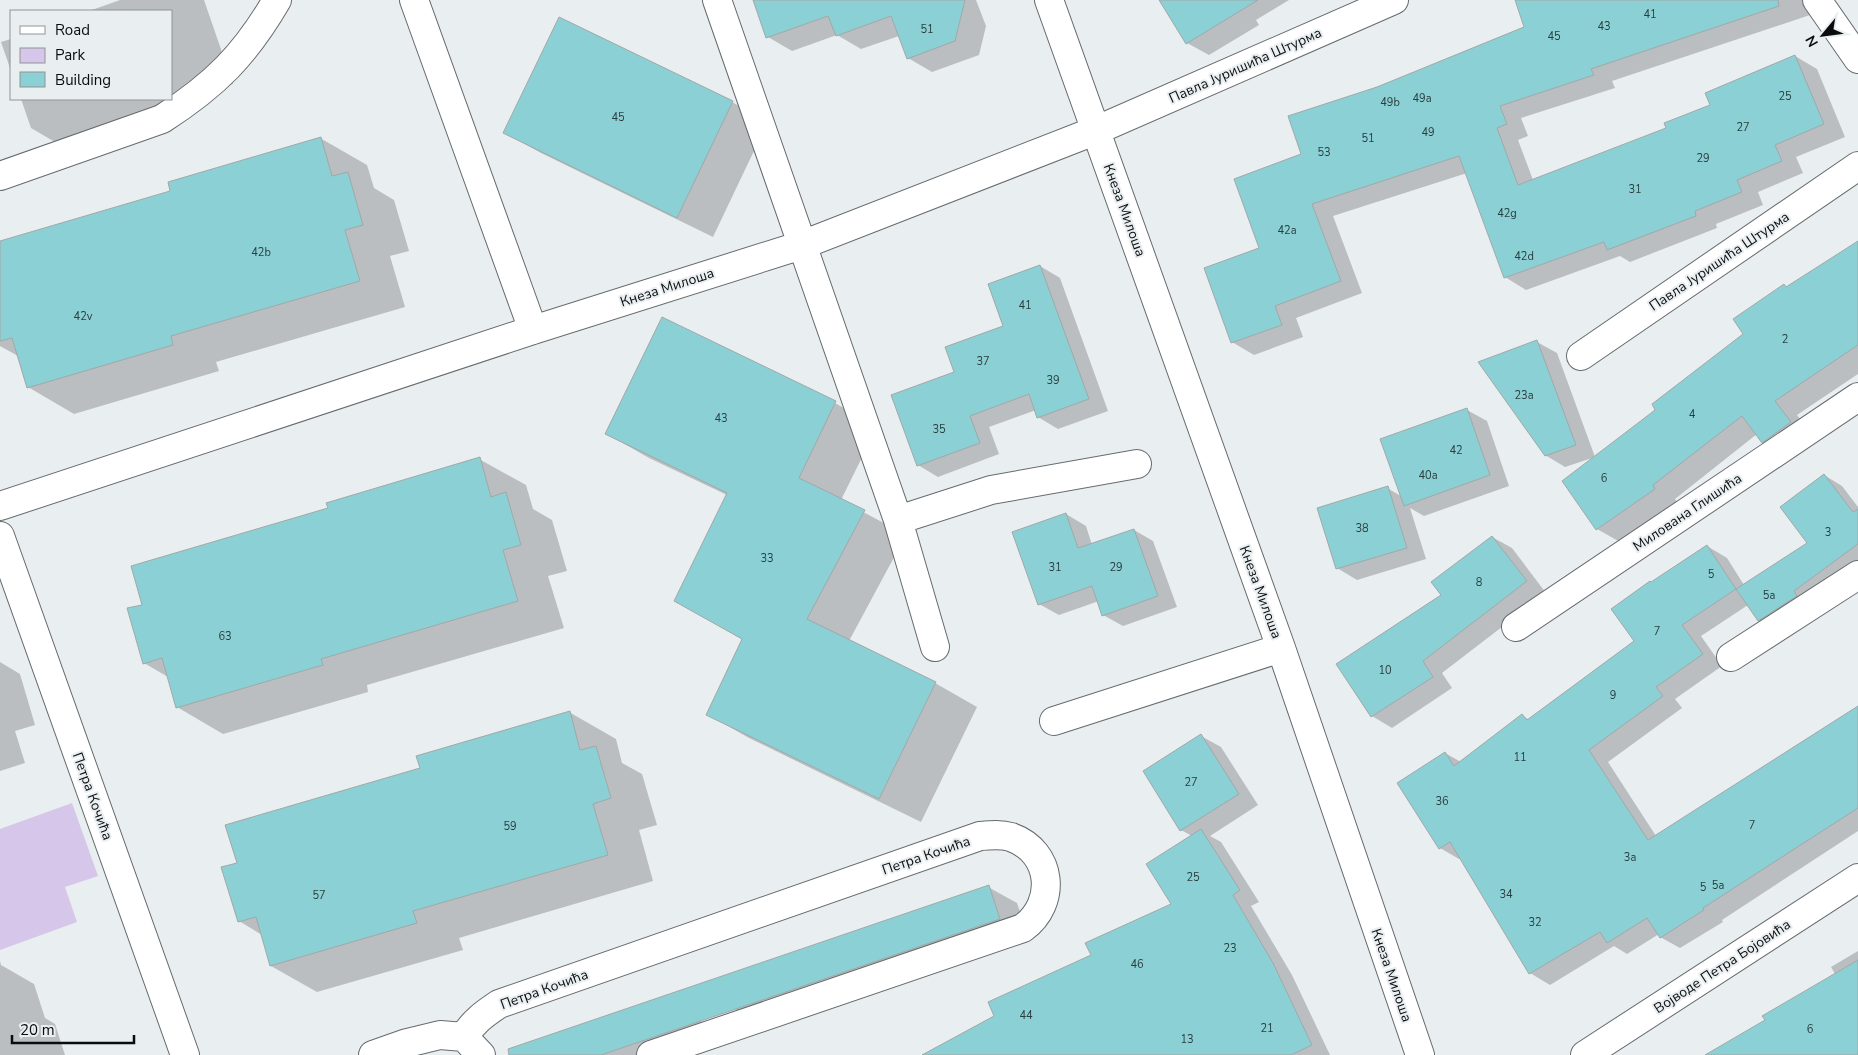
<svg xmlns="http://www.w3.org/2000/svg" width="1858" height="1055" viewBox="0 0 1858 1055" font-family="'Nunito Sans',sans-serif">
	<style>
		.green { fill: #d6c6e9 }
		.shadow { fill: #0003 }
		.building { fill: #8ad0d4; stroke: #a2a8a8 }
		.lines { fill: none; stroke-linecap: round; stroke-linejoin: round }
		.minor-casing { stroke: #666b6e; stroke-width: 30 }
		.minor { stroke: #fff; stroke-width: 28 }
		.labels { text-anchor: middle; stroke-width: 4; stroke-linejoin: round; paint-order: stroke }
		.number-label { font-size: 11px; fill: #2a3d3f }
		.street-label { font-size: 14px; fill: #0a0c0d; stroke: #e9eef1 }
	</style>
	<rect width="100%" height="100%" fill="#e9eef1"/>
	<path class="green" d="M72 803 98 876 65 887 77 922 0 950V829Z"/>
	<path class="shadow" d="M120 0H204L233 84 60 145 31 128 21 99H171V11H89Z
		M755 0H976L986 26 979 55 932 72 908 58 899 36 861 49 837 35 792 51 768 37Z
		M1160 0H1289L1256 20 1259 25 1209 55 1187 43Z
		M1528 0H1804L1810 15 1612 81 1615 88 1521 118 1528 136 1518 140 1533 180 1667 129 1711 106 1795 56 1817 69 1845 137 1796 157 1803 173 1758 192 1763 205 1716 224 1717 228 1630 262 1620 256 1526 290 1505 277 1467 173 1333 216 1362 293 1296 318 1303 337 1254 355 1232 342 1261 249 1302 155 1377 89 1526 28Z
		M11 39V71L1 42Z
		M727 99 763 120V132L713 237 541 153 505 133Z
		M320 138 367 165 374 188 394 200 409 251 390 256 405 307 216 362 219 371 74 414 28 387 18 356 0 346V242L172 191Z
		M1858 242V374L1797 415 1813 436 1785 455 1762 442 1757 434 1675 499 1677 502 1620 542 1597 529 1564 482 1657 410 1745 334 1784 286 1788 288Z
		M1040 266 1060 278 1108 411 1058 429 1038 417 1036 410 989 427 999 454 938 477 918 465 956 373 1005 326Z
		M1537 342 1557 353 1595 457 1565 467 1545 455Z
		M835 403 877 427 841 500 906 535 849 641 935 683 977 707 921 822 749 738 707 714 743 639 727 495 649 458 607 434Z
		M1467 410 1487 421 1509 486 1424 516 1410 508 1426 559 1357 580 1337 568 1387 488 1401 496Z
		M479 459 526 485 533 509 552 520 567 571 548 576 564 628 367 685 368 692 223 734 177 707 168 677 144 663V606L330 509Z
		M1824 475 1842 486 1858 507V567L1777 631 1758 620 1748 605 1701 636 1722 666 1675 699 1682 708 1608 762 1656 836 1858 707V831L1722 920 1723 922 1680 948 1660 937 1659 934 1627 954 1614 946 1550 985 1530 973 1461 858 1459 859 1440 848 1445 753 1461 762 1522 716 1530 720 1636 641 1652 583 1707 546 1727 558 1744 585 1808 543Z
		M1066 514 1086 526 1092 545 1134 530 1153 541 1177 607 1123 626 1103 615 1099 601 1059 615 1039 604Z
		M1492 537 1512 548 1546 593 1442 673 1452 688 1392 728 1372 716 1338 664 1443 595Z
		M0 662 20 674 35 725 15 731 25 763 0 771Z
		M569 712 616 739 622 763 642 774 657 825 639 830 653 881 459 938 463 950 317 992 271 966 262 935 239 921 238 863 421 769Z
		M1201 736 1221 747 1258 805 1210 836 1221 842 1259 902 1251 906 1292 975 1330 1055H925L996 1017 1173 904 1192 836 1181 830Z
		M988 887 1017 903 1028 935 763 1025 735 1009Z
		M1858 951V1055H1708L1766 1021 1835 974 1831 967Z
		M0 961 1 965 34 984 45 1018 55 1024 65 1055H0Z
		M698 1012 710 1044 677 1055H549Z"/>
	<path class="building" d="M753 0H965L955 41 907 59 891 16 836 36 828 16 766 38Z
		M1159 0H1258L1186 44Z
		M1515 0H1778L1779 6 1591 69 1594 75 1500 106 1507 124 1497 128 1518 185 1666 128 1664 123 1710 105 1705 93 1795 55 1824 124 1775 145 1782 161 1737 180 1742 192 1695 211 1696 216 1607 250 1604 242 1504 278 1459 156 1312 204 1341 281 1275 306 1282 325 1231 343 1204 268 1259 248 1234 179 1301 154 1288 116 1377 87 1524 27Z
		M559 17 733 101 677 218 503 133Z
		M321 137 332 176 348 172 363 225 345 230 360 281 171 336 173 345 27 388 12 338 0 341V241L170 191 168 182Z
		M1858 241V345L1775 401 1791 422 1762 443 1742 416 1653 485 1655 489 1596 530 1562 481 1655 410 1652 404 1743 334 1733 319 1784 284 1786 287Z
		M1040 265 1089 399 1037 418 1029 394 970 416 980 443 917 466 891 395 954 372 945 347 1003 326 988 284Z
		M662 317 836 401 799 478 865 510 807 619 936 682 879 799 706 715 742 639 674 601 727 493 605 434Z
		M1537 340 1576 445 1545 456 1478 362Z
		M1467 408 1490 475 1404 506 1380 439Z
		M480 457 491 497 506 492 521 545 503 550 518 601 321 659 323 665 176 708 162 658 143 664 127 608 142 605 131 566 328 508 326 503Z
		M1824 474 1853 512 1858 509V544L1794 591 1797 596 1758 621 1736 589 1807 543 1780 507Z
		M1388 486 1407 548 1336 569 1317 508Z
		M1066 513 1078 548 1134 529 1158 596 1102 616 1092 586 1038 605 1012 532Z
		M1492 536 1527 581 1423 661 1433 677 1371 717 1336 664 1441 595 1431 582Z
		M1707 545 1736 589 1682 625 1703 654 1656 687 1663 696 1589 750 1648 840 1858 706V808L1703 908 1704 910 1660 938 1647 918 1607 943 1600 932 1529 974 1450 842 1439 849 1397 783 1445 752 1454 766 1522 714 1527 720 1634 641 1611 609 1650 581 1651 582Z
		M570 711 580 750 596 746 611 798 593 804 608 855 413 911 417 923 270 966 256 917 238 922 221 867 237 863 225 825 420 768 416 756Z
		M1201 734 1239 794 1180 831 1143 771Z
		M1201 829 1240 890 1233 895 1273 963 1312 1045 1291 1055H922L994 1016 988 1002 1091 955 1085 943 1171 904 1146 864Z
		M989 885 1000 919 601 1055H509L508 1049Z
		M1858 960V1055H1705L1765 1020 1762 1016Z"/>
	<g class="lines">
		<defs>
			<path id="minor" d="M414 0 533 330
				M717 0 898 520 935 647
				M1049 0 1281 648 1420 1055
				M1817 0 1858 59
				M0 176 162 119C215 85 245 55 277 0
				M1581 356 1858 166
				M0 506 533 330 802 245 1097 130 1394 0
				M898 520 991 490 1137 464
				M0 536 185 1055
				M1516 627 1858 397
				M1731 657 1858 575
				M1054 721 1281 648
				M464 1037C473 1022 484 1014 499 1004L980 836C991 835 1001 834 1011 837 1053 852 1057 903 1023 928L651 1055
				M464 1037 481 1055
				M373 1055 407 1043 440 1035 464 1037
				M1585 1055 1858 878"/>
		</defs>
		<use href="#minor" class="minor-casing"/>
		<use href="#minor" class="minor"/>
	</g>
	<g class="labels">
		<g class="number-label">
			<text x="1650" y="18">41</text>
			<text x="1604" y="30">43</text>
			<text x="927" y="33">51</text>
			<text x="1554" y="40">45</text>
			<text x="1785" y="100">25</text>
			<text x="1422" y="102">49a</text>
			<text x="1390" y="106">49b</text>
			<text x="618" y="121">45</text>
			<text x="1743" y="131">27</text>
			<text x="1428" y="136">49</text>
			<text x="1368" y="142">51</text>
			<text x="1324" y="156">53</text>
			<text x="1703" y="162">29</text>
			<text x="1635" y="193">31</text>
			<text x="1507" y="217">42g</text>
			<text x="1287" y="234">42a</text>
			<text x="261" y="256">42b</text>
			<text x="1524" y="260">42d</text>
			<text x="1025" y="309">41</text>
			<text x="83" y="320">42v</text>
			<text x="1785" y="343">2</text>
			<text x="983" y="365">37</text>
			<text x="1053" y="384">39</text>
			<text x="1524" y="399">23a</text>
			<text x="1692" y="418">4</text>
			<text x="721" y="422">43</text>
			<text x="939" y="433">35</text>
			<text x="1456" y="454">42</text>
			<text x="1428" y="479">40a</text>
			<text x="1604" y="482">6</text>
			<text x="1362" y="532">38</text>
			<text x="1828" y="536">3</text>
			<text x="767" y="562">33</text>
			<text x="1055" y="571">31</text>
			<text x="1116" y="571">29</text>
			<text x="1711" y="578">5</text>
			<text x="1479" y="586">8</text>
			<text x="1769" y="599">5a</text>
			<text x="1657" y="635">7</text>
			<text x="225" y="640">63</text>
			<text x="1385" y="674">10</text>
			<text x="1613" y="699">9</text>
			<text x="1520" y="761">11</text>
			<text x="1191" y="786">27</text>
			<text x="1442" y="805">36</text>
			<text x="1752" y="829">7</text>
			<text x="510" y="830">59</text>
			<text x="1630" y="861">3a</text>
			<text x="1193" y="881">25</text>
			<text x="1718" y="889">5a</text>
			<text x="1703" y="891">5</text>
			<text x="1506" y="898">34</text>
			<text x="319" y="899">57</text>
			<text x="1535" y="926">32</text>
			<text x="1230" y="952">23</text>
			<text x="1137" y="968">46</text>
			<text x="1026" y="1019">44</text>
			<text x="1267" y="1032">21</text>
			<text x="1810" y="1033">6</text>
			<text x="1187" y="1043">13</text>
		</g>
		<g class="street-label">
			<text transform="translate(1245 65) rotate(-24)" y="5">Павла Јуришића Штурма</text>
			<text transform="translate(1125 210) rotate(70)" y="5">Кнеза Милоша</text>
			<text transform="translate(1719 261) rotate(-34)" y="5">Павла Јуришића Штурма</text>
			<text transform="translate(667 287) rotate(-18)" y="5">Кнеза Милоша</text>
			<text transform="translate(1687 512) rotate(-34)" y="5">Милована Глишића</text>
			<text transform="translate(1261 592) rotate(70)" y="5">Кнеза Милоша</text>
			<text transform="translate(93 796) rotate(70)" y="5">Петра Кочића</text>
			<text transform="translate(926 855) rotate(-19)" y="5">Петра Кочића</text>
			<text transform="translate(1722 966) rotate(-33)" y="5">Војводе Петра Бојовића</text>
			<text transform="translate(1392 975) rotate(71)" y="5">Кнеза Милоша</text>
			<text transform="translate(544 989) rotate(-20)" y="5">Петра Кочића</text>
		</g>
	</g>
	<rect x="10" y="10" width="162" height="90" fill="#e9eef1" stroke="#909496"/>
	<rect x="20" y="26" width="25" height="8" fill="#ffffff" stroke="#909496"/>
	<text x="55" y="35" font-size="15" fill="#0a0c0d">Road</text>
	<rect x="20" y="48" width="25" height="15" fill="#d6c6e9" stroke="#909496"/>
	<text x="55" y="60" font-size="15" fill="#0a0c0d">Park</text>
	<rect x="20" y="72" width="25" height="15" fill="#8ad0d4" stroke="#909496"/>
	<text x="55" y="85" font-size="15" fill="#0a0c0d">Building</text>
	<g transform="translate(1823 35) rotate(241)" stroke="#e9eef1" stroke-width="4" paint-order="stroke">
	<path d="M0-4L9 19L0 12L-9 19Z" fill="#0a0c0d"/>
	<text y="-8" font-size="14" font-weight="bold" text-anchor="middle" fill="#0a0c0d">N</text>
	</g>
	<path d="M12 1035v8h122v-8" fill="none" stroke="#0a0c0d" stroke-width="2.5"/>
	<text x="20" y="1035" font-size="15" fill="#0a0c0d" stroke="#e9eef1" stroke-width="4" paint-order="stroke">20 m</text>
</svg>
